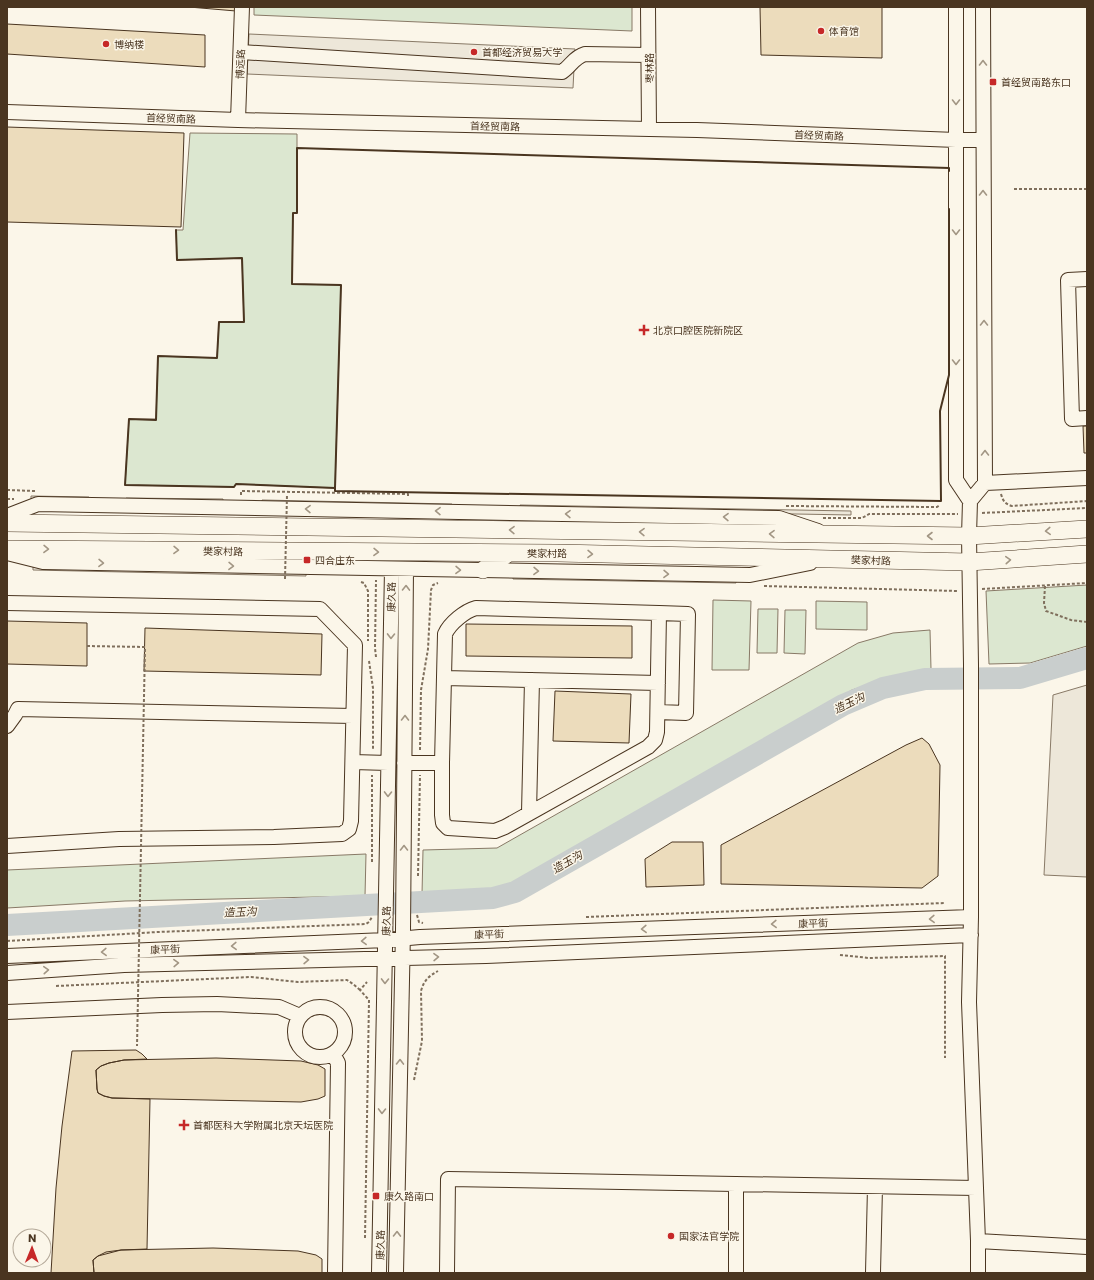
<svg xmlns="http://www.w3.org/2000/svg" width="1094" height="1280" viewBox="0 0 1094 1280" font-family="Poppins,'Noto Sans SC',sans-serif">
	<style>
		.green { fill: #dce7d0; stroke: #887966 }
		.parking { fill: #ede7d9; stroke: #887966 }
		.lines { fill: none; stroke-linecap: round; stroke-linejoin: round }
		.river { stroke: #c9cecd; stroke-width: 22 }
		.building { fill: #ecdcbc; stroke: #4a3520 }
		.minor-casing { stroke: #4a3520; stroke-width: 16 }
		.major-casing { stroke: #4a3520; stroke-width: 18 }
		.path { stroke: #7f6f5c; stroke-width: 2; stroke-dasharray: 3 2; stroke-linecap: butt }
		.minor { stroke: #fbf6e9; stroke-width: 14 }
		.major { stroke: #fbf6e9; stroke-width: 17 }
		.path-bridge { stroke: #7f6f5c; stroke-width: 2; stroke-dasharray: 3 2; stroke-linecap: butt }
		.wall { stroke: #4a3520; stroke-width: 2 }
		.oneway { stroke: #a29684 }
		.poi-dot { fill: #c62828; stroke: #fbf6e9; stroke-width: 1.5 }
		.labels { text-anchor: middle; stroke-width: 3; stroke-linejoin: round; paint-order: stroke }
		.poi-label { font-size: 10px; fill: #4a3520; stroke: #fbf6e9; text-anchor: start }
		.street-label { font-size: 10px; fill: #4a3520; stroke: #fbf6e9 }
		.water-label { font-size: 11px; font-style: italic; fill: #4a3520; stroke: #fbf6e9 }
	</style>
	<rect width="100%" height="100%" fill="#fbf6e9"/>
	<path class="green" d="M254 7H632V31L254 15Z
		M190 133 297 134V213H293L292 284 341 285 335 488 236 484 234 487 125 485 129 419H156L158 356 217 358 219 322H244L242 258 177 260 176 230H183Z
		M1087 585V646L1030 663 989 664 986 591Z
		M713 600 751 601 749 670H712Z
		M816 601 867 602V630L816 629Z
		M758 609H778L777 653H757Z
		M785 610H806L805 654 784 653Z
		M930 630 931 669C904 674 878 681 852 690L512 885 494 890 422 894 423 850 497 848 858 643 893 633Z
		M366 854 365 896 125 901 7 908V870Z"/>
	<path class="parking" d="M249 34 575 49 573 88 247 74Z
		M31 496 89 497V502L31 501Z
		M126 498 223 499V504L126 502Z
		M262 500 452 504 451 509 262 505Z
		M520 505 851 511V515L520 509Z
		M33 565 306 570V576L33 570Z
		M513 573 736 577V583L513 579Z
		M1087 685V877L1044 875 1053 695Z"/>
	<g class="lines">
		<path class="river" d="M7 925 493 898 515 892 843 705 883 688 925 679 1020 678 1087 658"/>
	</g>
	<path class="building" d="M189 7H236V11Z
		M760 7H882V58L761 55Z
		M7 24 205 35V67L7 54Z
		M7 127 184 133 181 227 7 222Z
		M1083 426H1087V453H1084Z
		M7 621 87 623V666L7 664Z
		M466 624 632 626V658L466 656Z
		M145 628 322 634 321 675 144 671Z
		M555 691 631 694 629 743 553 741Z
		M922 738 929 744 940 765 938 876 922 888 721 884V845L906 745Z
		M672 842H703L704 885 646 887 645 859Z
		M136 1050 142 1054 147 1059 124 1060 109 1063 101 1066 96 1070 97 1089 98 1093 104 1096 112 1098 150 1099 147 1249 121 1250 98 1256 93 1260 94 1273H51L56 1188 62 1126 72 1051Z
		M216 1058 301 1061 318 1065 325 1069V1096L318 1099 301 1102 112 1098 104 1096 98 1093 97 1089 96 1070 101 1066 109 1063 124 1060Z
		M213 1248 298 1251 316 1255 322 1259V1273H94L93 1260 98 1256 106 1252 121 1250Z"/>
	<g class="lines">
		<defs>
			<path id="minor" d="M648 7 649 129
				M956 7V480L970 501 969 536 971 665V917L969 1002 978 1241V1273
				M241 52 562 72C571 66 574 57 585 54L648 55
				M7 112 238 120 697 130 956 140H983
				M238 120 242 7
				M1087 279 1068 280 1072 419 1087 418
				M985 483 1087 478
				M970 501 985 483 983 7
				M7 516 38 504 779 518 818 531
				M7 553 43 562 750 575 810 563
				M7 603 320 609 355 645 351 821 349 829 342 834 274 837 119 839 7 846
				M444 678 658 683
				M658 712 686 713 688 614 659 613
				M7 726 15 715 18 709 353 716
				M353 762 388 763
				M404 763H442V815L443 823 448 828 495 831 505 827 648 747 655 740 657 732 659 613 476 608C465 611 450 623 445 634L442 763
				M529 813 532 680
				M7 956 386 940 420 937 971 917
				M7 973 124 965 486 956 971 935
				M295 1032a25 25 0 1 1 50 0a25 25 0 1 1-50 0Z
				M7 1012 162 1005 217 1004 279 1007 300 1016
				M333 1054 338 1063 335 1273
				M978 1241 1087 1247
				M379 1273 392 569
				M396 1273 403 931 406 569
				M447 1273 448 1179 976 1188
				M736 1273V1184
				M873 1273 875 1187"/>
			<path id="major" d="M7 523 969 536 1087 529
				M7 549 557 553 969 562 1087 554
				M483 570 509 553"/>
		</defs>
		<use href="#minor" class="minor-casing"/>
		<use href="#major" class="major-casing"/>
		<path class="path" d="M1014 189H1087
			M7 490 35 491
			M1001 494C1003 501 1005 504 1012 506L1087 501
			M241 495V491L408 494V498
			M7 499H14
			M786 506 937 507 940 505
			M982 513 1087 508
			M823 518H862L869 514H958
			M361 582 364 583 368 591V641
			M764 586 958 591
			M1045 586 1044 603 1046 611 1071 620 1087 622
			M982 589 1087 583
			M376 657 375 648 376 580
			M369 661 373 688V750
			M420 750 421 690 428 649 431 590 433 585 438 583
			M372 862V775
			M418 876 420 775
			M417 915 419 922 423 923
			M586 917 944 903
			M7 941 158 932 366 924 369 922 372 917
			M840 955 869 958 945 956V1058
			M56 986 251 977 298 982 347 980 353 984 360 990
			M414 1080 422 1041 421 991C424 980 429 976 438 971
			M365 1238 369 1000 360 990 367 982"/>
		<use href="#minor" class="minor"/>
		<use href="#major" class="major"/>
		<path class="path-bridge" d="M285 579 287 495
			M87 646 145 647 137 1046"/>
		<path class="wall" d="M176 230 177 260 242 258 244 322H219L217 358 158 356 156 420 129 419 125 485 234 487 236 484 335 488 341 285 292 284 293 213H297V148L949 168V171
			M335 488V491L941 501 940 411 949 375V209"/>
	</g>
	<defs><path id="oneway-chevron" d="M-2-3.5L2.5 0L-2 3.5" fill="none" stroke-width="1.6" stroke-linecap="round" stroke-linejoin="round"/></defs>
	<g class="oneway">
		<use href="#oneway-chevron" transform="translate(983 63) rotate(-90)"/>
		<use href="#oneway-chevron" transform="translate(956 102) rotate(90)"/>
		<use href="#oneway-chevron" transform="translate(983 193) rotate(-90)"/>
		<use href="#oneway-chevron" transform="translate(956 232) rotate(90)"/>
		<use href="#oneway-chevron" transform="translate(984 323) rotate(-90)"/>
		<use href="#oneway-chevron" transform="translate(956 362) rotate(90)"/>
		<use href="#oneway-chevron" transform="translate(985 453) rotate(-90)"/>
		<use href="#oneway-chevron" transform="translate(308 509) rotate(-179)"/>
		<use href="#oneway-chevron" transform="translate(438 511) rotate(-179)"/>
		<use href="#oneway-chevron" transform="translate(568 514) rotate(-179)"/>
		<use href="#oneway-chevron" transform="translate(726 517) rotate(-179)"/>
		<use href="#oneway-chevron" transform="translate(512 530) rotate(-179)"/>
		<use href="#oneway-chevron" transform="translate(1048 531) rotate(177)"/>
		<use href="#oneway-chevron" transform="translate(642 532) rotate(-179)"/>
		<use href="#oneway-chevron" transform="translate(772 534) rotate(-179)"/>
		<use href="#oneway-chevron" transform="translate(930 536) rotate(-180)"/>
		<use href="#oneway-chevron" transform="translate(46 549) rotate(1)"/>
		<use href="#oneway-chevron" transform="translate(176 550) rotate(1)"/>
		<use href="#oneway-chevron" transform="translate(376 552) rotate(1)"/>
		<use href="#oneway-chevron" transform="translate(590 554) rotate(1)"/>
		<use href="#oneway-chevron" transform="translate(1008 560) rotate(-4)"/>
		<use href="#oneway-chevron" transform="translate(101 563) rotate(1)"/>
		<use href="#oneway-chevron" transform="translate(231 566) rotate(1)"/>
		<use href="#oneway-chevron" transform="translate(458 570) rotate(1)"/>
		<use href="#oneway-chevron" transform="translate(536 571) rotate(1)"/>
		<use href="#oneway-chevron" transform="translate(666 574) rotate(1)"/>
		<use href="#oneway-chevron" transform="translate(406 588) rotate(-89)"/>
		<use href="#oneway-chevron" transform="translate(391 636) rotate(91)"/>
		<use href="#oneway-chevron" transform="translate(405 718) rotate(-90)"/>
		<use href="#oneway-chevron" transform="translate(388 794) rotate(91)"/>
		<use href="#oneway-chevron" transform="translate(404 848) rotate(-90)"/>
		<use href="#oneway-chevron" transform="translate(932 919) rotate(178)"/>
		<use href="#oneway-chevron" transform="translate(774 924) rotate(178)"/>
		<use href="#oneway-chevron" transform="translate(644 929) rotate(178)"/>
		<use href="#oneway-chevron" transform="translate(364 941) rotate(178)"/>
		<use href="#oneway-chevron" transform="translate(234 946) rotate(178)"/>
		<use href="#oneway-chevron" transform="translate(104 952) rotate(178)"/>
		<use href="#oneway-chevron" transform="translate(436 957) rotate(-1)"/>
		<use href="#oneway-chevron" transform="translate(306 960) rotate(-1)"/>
		<use href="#oneway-chevron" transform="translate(176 963) rotate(-2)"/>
		<use href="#oneway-chevron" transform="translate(46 970) rotate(-4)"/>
		<use href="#oneway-chevron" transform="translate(385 981) rotate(91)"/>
		<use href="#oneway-chevron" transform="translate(400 1062) rotate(-89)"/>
		<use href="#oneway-chevron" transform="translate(382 1111) rotate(91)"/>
		<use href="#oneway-chevron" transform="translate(397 1234) rotate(-89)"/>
	</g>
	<g class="poi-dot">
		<circle cx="821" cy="31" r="4"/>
		<circle cx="106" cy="44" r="4"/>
		<circle cx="474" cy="52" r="4"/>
		<rect x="989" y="78" width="8" height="8" rx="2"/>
		<path d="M642 324h4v4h4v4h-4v4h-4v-4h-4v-4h4z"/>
		<rect x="303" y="556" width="8" height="8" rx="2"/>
		<path d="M182 1119h4v4h4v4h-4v4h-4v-4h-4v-4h4z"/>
		<rect x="372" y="1192" width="8" height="8" rx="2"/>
		<circle cx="671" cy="1236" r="4"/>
	</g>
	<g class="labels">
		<g class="poi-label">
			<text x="829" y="35">体育馆</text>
			<text x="114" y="48">博纳楼</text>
			<text x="482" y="56">首都经济贸易大学</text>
			<text x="1001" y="86">首经贸南路东口</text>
			<text x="653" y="334">北京口腔医院新院区</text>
			<text x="315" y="564">四合庄东</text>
			<text x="193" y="1129">首都医科大学附属北京天坛医院</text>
			<text x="384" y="1200">康久路南口</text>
			<text x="679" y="1240">国家法官学院</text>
		</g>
		<g class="street-label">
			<text transform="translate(240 64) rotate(-88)" y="4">博远路</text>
			<text transform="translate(649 68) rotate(-90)" y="4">枣林路</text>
			<text transform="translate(171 118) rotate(2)" y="4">首经贸南路</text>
			<text transform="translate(495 126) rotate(1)" y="4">首经贸南路</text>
			<text transform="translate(819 135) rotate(2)" y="4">首经贸南路</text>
			<text transform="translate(223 551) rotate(1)" y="4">樊家村路</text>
			<text x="547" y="557">樊家村路</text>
			<text transform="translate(871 560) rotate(2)" y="4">樊家村路</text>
			<text transform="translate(391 597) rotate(-89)" y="4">康久路</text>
			<text transform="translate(386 921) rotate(-89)" y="4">康久路</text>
			<text transform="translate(813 923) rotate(-2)" y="4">康平街</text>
			<text transform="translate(489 934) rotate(-2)" y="4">康平街</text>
			<text transform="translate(165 949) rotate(-2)" y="4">康平街</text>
			<text transform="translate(380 1245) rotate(-89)" y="4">康久路</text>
		</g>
		<g class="water-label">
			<text transform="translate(849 703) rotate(-26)" y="4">造玉沟</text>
			<text transform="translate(567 862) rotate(-30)" y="4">造玉沟</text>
			<text transform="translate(240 912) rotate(-3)" y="4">造玉沟</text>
		</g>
	</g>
	<rect width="1094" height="1280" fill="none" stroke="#4a3520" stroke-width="16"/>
	<g transform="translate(32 1248) rotate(1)"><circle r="19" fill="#fbf6e9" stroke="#b4a999"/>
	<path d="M0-3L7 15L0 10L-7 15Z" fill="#c62828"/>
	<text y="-6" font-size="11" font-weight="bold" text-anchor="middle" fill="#4a3520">N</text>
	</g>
</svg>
